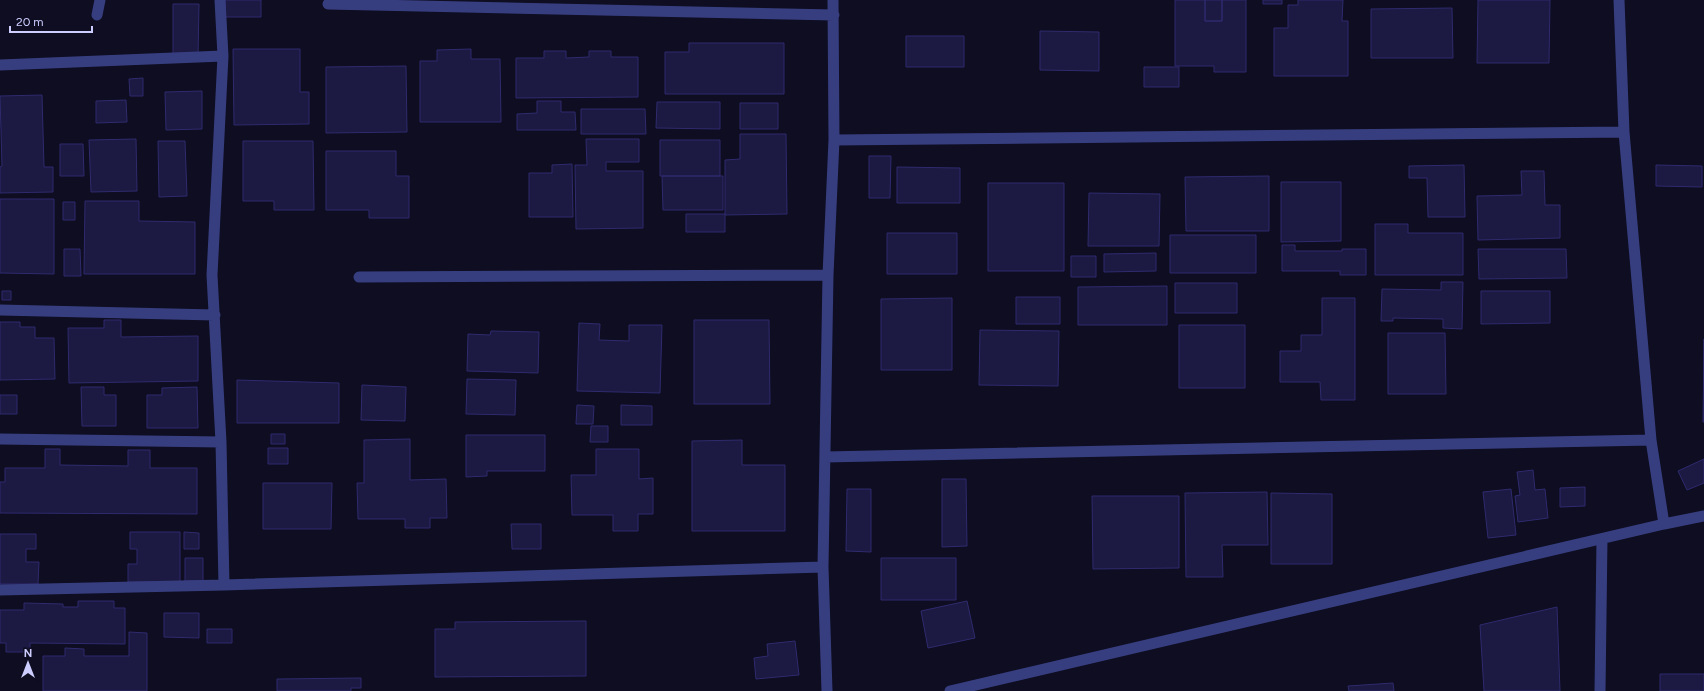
<svg xmlns="http://www.w3.org/2000/svg" width="1704" height="691" viewBox="0 0 1704 691" font-family="Figtree,sans-serif">
	<style>
		.building { fill: #1c1942; stroke: #2f2b6e }
		.lines { fill: none; stroke-linecap: round; stroke-linejoin: round }
		.service { stroke: #373e80; stroke-width: 11 }
		.minor { stroke: #373e80; stroke-width: 11 }
	</style>
	<rect width="100%" height="100%" fill="#0e0d21"/>
	<path class="building" d="M225 0H261V17H225Z
		M1175 0H1205V21H1222V0H1246V72H1214V66H1175Z
		M1205 0H1222V21H1205Z
		M1263 0H1282V4H1263Z
		M1298 0H1343L1342 21H1348V76H1274V28H1288V5H1298Z
		M1478 0H1550L1549 63H1477Z
		M173 4H199L198 57 173 56Z
		M1452 8 1453 58H1371V9Z
		M1040 31 1099 32V71L1040 70Z
		M906 36H964V67H906Z
		M689 43H784V94H665V52H689Z
		M233 49H300V92H309V124L234 125Z
		M471 49V59H500L501 122H420V61H437V50Z
		M544 51H566V58L589 57V51H611V57H638V97L516 98V58H544Z
		M406 66 407 132 326 133V67Z
		M1144 67H1179V87H1144Z
		M143 78V96H130L129 79Z
		M202 91V129L166 130 165 92Z
		M42 95 44 167H53V192L0 193V167L2 166 0 96Z
		M126 100 127 122 96 123V101Z
		M537 101H561V112H575L576 130H517V114L537 113Z
		M657 102H720V129L656 128Z
		M740 103H778V129H740Z
		M581 109H645L646 134H581Z
		M740 134H786L787 214 725 215V160L740 159Z
		M136 139 137 191 91 192 89 140Z
		M586 139H639V162H606V171H643V228L576 229 575 165H587Z
		M660 140H720V176H660Z
		M158 141H185L187 196 159 197Z
		M243 141H313L314 210H274V201H243Z
		M60 144H83L84 176H60Z
		M326 151H396V176H409V218H369V210H326Z
		M869 156H891L890 198H869Z
		M572 164 573 217H529V173H552V165Z
		M1464 165 1465 217H1428L1427 178H1409V166Z
		M1656 165 1702 166V187L1656 186Z
		M897 167 960 168V203H897Z
		M1521 171H1544L1545 205H1560V238L1478 240 1477 196 1522 195Z
		M662 176H723V210H663Z
		M1269 176V231H1186L1185 177Z
		M1281 182H1341V241L1281 242Z
		M988 183H1064V271H988Z
		M1089 193 1160 194 1159 246H1088Z
		M0 199H54V274L0 273Z
		M85 201H139V221L195 222V274H84Z
		M63 202H75V220H63Z
		M686 214H725V232H686Z
		M1375 224H1408V233H1463V275H1375Z
		M887 233H957V274H887Z
		M1170 235H1256V273H1170Z
		M1282 245H1295V251H1342V249H1366V275H1340V271H1282Z
		M64 249H80L81 276H64Z
		M1478 249H1566L1567 278 1479 279Z
		M1156 253V271L1104 272V254Z
		M1071 256H1096V277H1071Z
		M1441 282H1463L1462 329 1443 328V319L1393 318V321H1381L1382 289 1441 290Z
		M1175 283H1237V313H1175Z
		M1167 286V325H1078V287Z
		M2 291H11V300H2Z
		M1481 291H1550V323L1481 324Z
		M1016 297H1060V324H1016Z
		M952 298V370H881V299Z
		M1322 298H1355V400H1321L1320 382H1280V351H1301V335H1322Z
		M104 320H121V337L198 336V381L69 383 68 328H104Z
		M694 320H769L770 404H694Z
		M0 322H20V327H35V338H54L55 379 0 380Z
		M579 323 600 324 599 340 629 341V325H662L660 393 577 391Z
		M1179 325H1245V388H1179Z
		M980 330 1059 331 1058 386 979 385Z
		M491 331 539 332 538 373 467 371 468 334 490 335Z
		M1388 333H1445L1446 394H1388Z
		M1704 339V422H1703Z
		M467 379 516 380 515 415 466 414Z
		M237 380 339 383V423H237Z
		M362 385 406 387 405 421 361 420Z
		M81 387H104V395H116V426H82Z
		M197 387 198 428H147V395H162V388Z
		M0 395H17V414H0Z
		M577 405 594 406 593 424H576Z
		M621 405 652 406V425H621Z
		M591 426H608V442H590Z
		M271 434H285V444H271Z
		M466 435H545V471H487V476L466 477Z
		M410 439V480L446 479 447 518H430V528H405V519H358L357 483H364V440Z
		M742 440V465H785V531H692V441Z
		M268 448H288V464H268Z
		M45 449H60V465L128 466V450H150V468H197V514L0 513V482H5V468H45Z
		M596 449H639V479L653 478V514H638V531H613V515H572L571 475H596Z
		M1704 459V483L1687 490 1678 471Z
		M1533 470 1535 490 1545 489 1548 518 1518 522 1515 496 1520 495 1517 472Z
		M942 479H966L967 546 942 547Z
		M263 483H332L331 529H263Z
		M1585 487V506L1560 507V488Z
		M847 489H871V552L846 551Z
		M1511 489 1516 535 1488 538 1483 492Z
		M1267 492 1268 545H1222L1223 577H1186L1185 493Z
		M1271 493 1332 494V564H1271Z
		M1092 496H1179V568L1093 569Z
		M511 524H541V549H512Z
		M130 532H180V582H128V564H137V549H130Z
		M184 532 199 533V549H184Z
		M0 534H36V549H26V562H39L38 584H0Z
		M185 558H203V581H185Z
		M881 558H956V600H881Z
		M78 601H114V608H125V644L30 643V652H6V643H0V610H24V603L63 604V607H78Z
		M967 601 975 638 928 648 921 611Z
		M1557 607 1560 691H1484L1480 625Z
		M164 613H199V638L164 637Z
		M586 621V676L435 677V629H455V622Z
		M207 629H232V643H207Z
		M129 632 147 633V691H43V656H65V648L84 649V656H129Z
		M795 641 799 675 756 679 754 658 768 656 767 644Z
		M1660 674H1704V691H1660Z
		M361 678V688H351V691H277V679Z
		M1393 683 1394 691H1349L1348 686Z"/>
	<g class="lines">
		<path class="service" d="M97 15 100 0"/>
		<path class="minor" d="M220 0 223 56 212 275 221 442 224 585 823 567
			M1619 0 1624 132 1651 440
			M328 4 834 15
			M0 65 223 56
			M834 140 1624 132
			M359 277 828 275
			M0 310 215 315
			M0 439 221 442
			M825 457 1651 440 1664 524
			M0 590 224 585
			M827 691 823 567 828 275 834 140 833 0
			M950 691 1664 524 1704 516
			M1600 691 1602 539"/>
	</g>
	<g transform="translate(28 663)" stroke="#0e0d21" stroke-width="3" paint-order="stroke">
	<path d="M0-3L7 15L0 10L-7 15Z" fill="#cdceff"/>
	<text y="-6" font-size="11" font-weight="bold" text-anchor="middle" fill="#cdceff">N</text>
	</g>
	<path d="M10 26v6h82v-6" fill="none" stroke="#cdceff" stroke-width="2"/>
	<text x="16" y="26" font-size="12" fill="#cdceff" stroke="#0e0d21" stroke-width="3" paint-order="stroke">20 m</text>
</svg>
